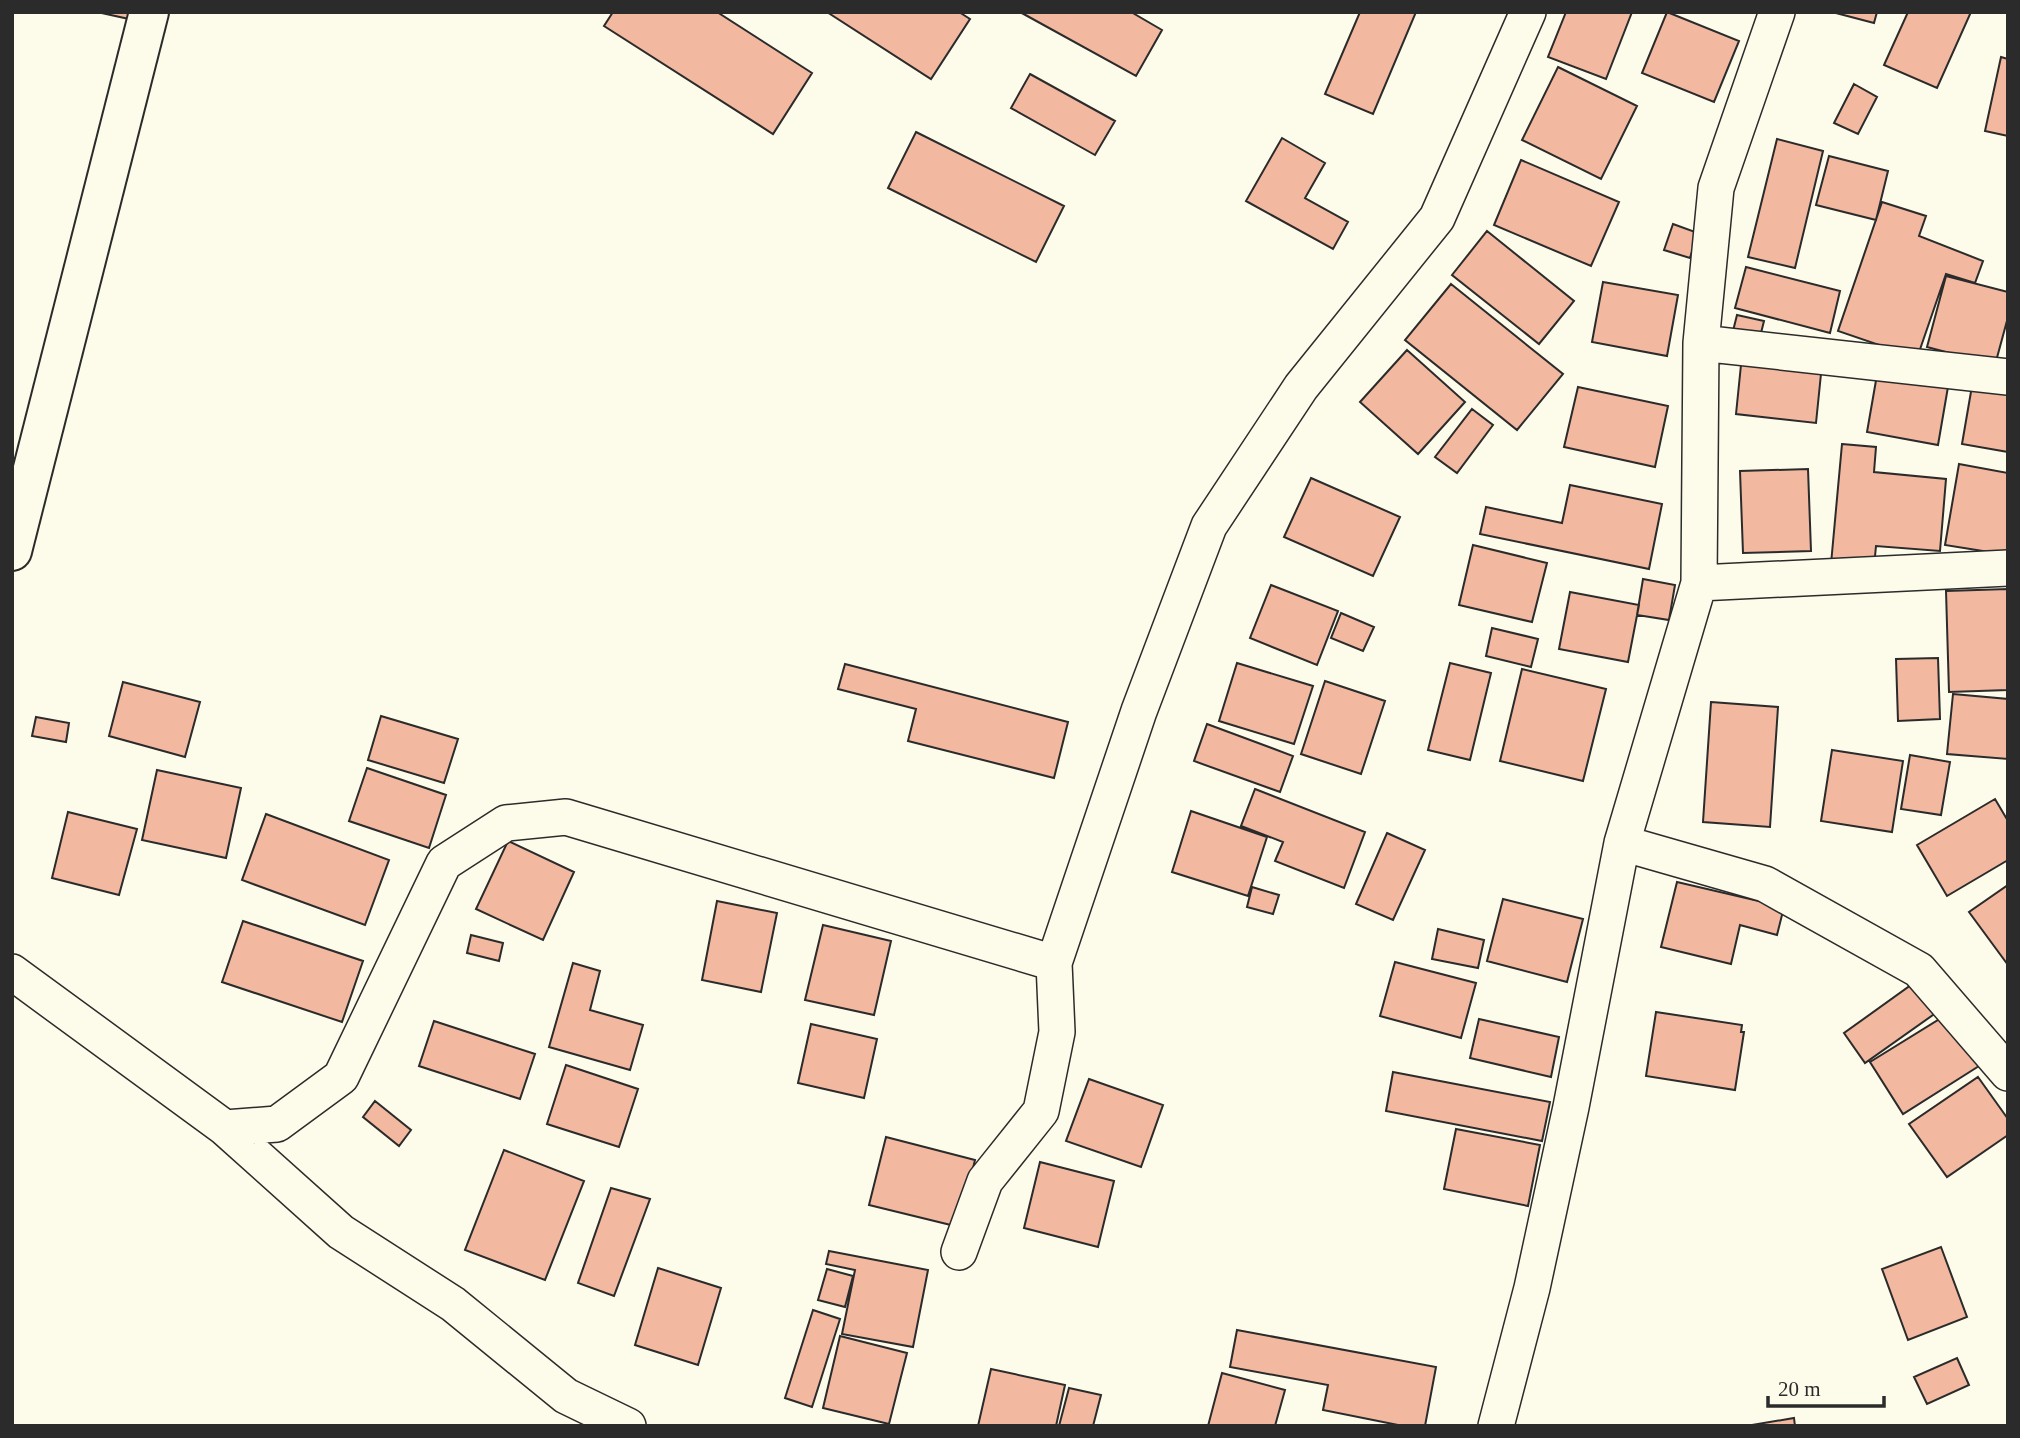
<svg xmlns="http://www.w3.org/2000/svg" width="2020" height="1438" viewBox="0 0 2020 1438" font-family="Georgia,serif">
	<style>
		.building { fill: #f2b8a0; stroke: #2b2b2b; stroke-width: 2 }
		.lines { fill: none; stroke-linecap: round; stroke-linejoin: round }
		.minor-casing { stroke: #2b2b2b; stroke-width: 38 }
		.primary-casing { stroke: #2b2b2b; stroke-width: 42 }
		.minor { stroke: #fdfbea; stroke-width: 35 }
		.primary { stroke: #fdfbea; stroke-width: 38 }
	</style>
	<rect width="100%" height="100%" fill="#fdfbea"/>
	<path class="building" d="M97 12H130L129 19Z
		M613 12H717L812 73 773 134 604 26Z
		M827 12H959L970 19 931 79Z
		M1020 12H1131L1162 30 1136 76Z
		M1360 12H1416L1373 114 1325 94Z
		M1566 12H1632L1606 79 1548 57Z
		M1667 12 1739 41 1714 102 1642 73Z
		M1832 12H1877L1874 23Z
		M1908 12H1971L1937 88 1884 65Z
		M2001 57 2008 59V136L1985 131Z
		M1558 67 1637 106 1601 179 1522 140Z
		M1030 74 1115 121 1095 155 1011 108Z
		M1854 84 1877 97 1858 134 1834 123Z
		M916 132 1064 206 1036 262 888 188Z
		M1282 138 1325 163 1305 198 1348 222 1333 249 1246 201Z
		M1777 139 1823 151 1795 268 1748 257Z
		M1829 156 1888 171 1876 220 1816 205Z
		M1521 160 1619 202 1591 266 1494 225Z
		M1882 202 1926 216 1919 236 1983 261 1975 283 1946 274 1917 358 1838 331Z
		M1673 224 1698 233 1690 258 1664 250Z
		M1487 231 1574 301 1539 344 1452 275Z
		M1746 267 1840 291 1830 333 1735 308Z
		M1946 276 2008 292V317L1995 365 1927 347Z
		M1603 282 1678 295 1667 356 1592 342Z
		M1451 284 1563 374 1517 430 1405 340Z
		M1737 315 1764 321 1759 341 1732 335Z
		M1407 350 1465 402 1418 454 1360 402Z
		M1742 355 1822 364 1816 423 1736 414Z
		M1878 369 1949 381 1938 445 1867 432Z
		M1973 380 2008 386V452L1962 444Z
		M1578 387 1668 406 1655 467 1564 447Z
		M1472 409 1493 425 1457 473 1435 457Z
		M1842 444 1876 447 1874 472 1946 479 1940 551 1876 546 1874 567 1831 564Z
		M1959 464 2008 473V555L1945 545Z
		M1808 469 1811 551 1743 553 1740 471Z
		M1311 478 1400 517 1373 576 1284 537Z
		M1570 485 1662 504 1649 569 1480 534 1486 507 1562 523Z
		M1473 545 1547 563 1532 622 1459 605Z
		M1643 579 1675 585 1669 620 1637 615Z
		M1271 585 1338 611 1317 665 1250 638Z
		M2008 589V690L1949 692 1946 591Z
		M1570 592 1639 605 1628 662 1559 649Z
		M1341 613 1374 627 1363 651 1331 638Z
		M1492 628 1538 639 1531 667 1486 656Z
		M1938 658 1940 719 1898 721 1896 659Z
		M1237 663 1313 686 1294 744 1219 721Z
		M1450 663 1491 673 1470 760 1428 750Z
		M845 664 1068 722 1054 778 908 741 916 709 838 689Z
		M1522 669 1606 689 1583 781 1500 761Z
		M1325 681 1385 701 1361 774 1301 754Z
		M123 682 200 702 185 757 109 736Z
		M1953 694 2008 699V759L1947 754Z
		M1711 702 1778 707 1770 827 1703 822Z
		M381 716 458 739 444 783 368 760Z
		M36 717 69 723 66 742 32 736Z
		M1207 724 1293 756 1280 792 1194 761Z
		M1832 750 1903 761 1892 832 1821 821Z
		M1910 755 1950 762 1941 815 1901 809Z
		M367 768 446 795 429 848 349 821Z
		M157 770 241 788 226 858 142 840Z
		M1255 789 1365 832 1344 888 1275 861 1283 842 1241 826Z
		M1995 799 2008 821V860L1947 896 1917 845Z
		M1191 811 1267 837 1248 896 1172 872Z
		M68 812 137 829 119 895 52 878Z
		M266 814 389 860 365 925 242 880Z
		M1387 833 1425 850 1393 920 1356 904Z
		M508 841 574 872 543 940 476 909Z
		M1677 882 1784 907 1777 935 1740 925 1731 964 1661 947Z
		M2008 885V965L1969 912Z
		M1252 887 1279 895 1273 914 1247 907Z
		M1503 899 1583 919 1567 982 1487 961Z
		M717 901 777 913 761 992 702 980Z
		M243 921 363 961 342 1022 222 982Z
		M823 925 891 941 874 1015 805 1000Z
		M1438 929 1484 940 1478 968 1432 959Z
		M471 935 503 943 499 961 467 953Z
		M1395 962 1476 983 1461 1038 1380 1016Z
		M573 963 600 971 590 1010 643 1025 630 1070 549 1047Z
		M1918 980 1940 1010 1865 1063 1844 1033Z
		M1656 1012 1742 1025 1741 1032H1744L1735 1090 1646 1076Z
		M1946 1015 1979 1066 1903 1114 1870 1062Z
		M1479 1019 1559 1037 1551 1077 1470 1058Z
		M434 1021 535 1054 520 1099 419 1066Z
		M811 1024 877 1039 864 1098 798 1083Z
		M566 1065 638 1089 619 1147 547 1124Z
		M1393 1072 1550 1102 1542 1141 1386 1111Z
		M1978 1077 2008 1119V1135L1947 1177 1909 1124Z
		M1089 1079 1163 1105 1141 1167 1066 1141Z
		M375 1101 411 1130 399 1146 363 1117Z
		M1456 1129 1540 1145 1528 1206 1444 1189Z
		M886 1137 975 1160 959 1227 869 1205Z
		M504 1150 584 1181 545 1280 465 1250Z
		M1040 1162 1114 1181 1098 1247 1024 1228Z
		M611 1188 650 1199 614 1296 578 1283Z
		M1941 1247 1967 1317 1908 1340 1882 1269Z
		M829 1251 928 1270 913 1347 842 1334 855 1270 826 1264Z
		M658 1268 721 1288 698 1365 635 1345Z
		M827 1269 853 1276 845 1307 818 1300Z
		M813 1310 840 1319 812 1407 785 1398Z
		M1237 1330 1436 1367 1425 1426H1403L1323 1410 1328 1385 1230 1367Z
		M840 1336 907 1353 889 1424 823 1408Z
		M1957 1358 1969 1385 1927 1404 1914 1377Z
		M991 1369 1065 1385 1056 1426H978Z
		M1222 1373 1285 1390 1275 1426H1208Z
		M1069 1388 1101 1395 1093 1426H1059Z
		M1794 1418 1795 1426H1746Z"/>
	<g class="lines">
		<defs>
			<path id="minor" d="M1701 343 2008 377
				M1699 583 2008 568
				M1622 843 1765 884 1919 970 2008 1073
				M12 972 225 1128 341 1232 453 1304 566 1396 628 1426
				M225 1128 277 1124 341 1077 444 863 506 823 566 817 1054 963
				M959 1252 985 1181 1041 1111 1057 1032 1054 963 1139 711 1209 526 1301 387 1437 218 1528 12
				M1496 1426 1532 1288 1571 1107 1622 843 1699 583 1701 343 1716 188 1777 12"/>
			<path id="primary" d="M12 551 149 12"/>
		</defs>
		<use href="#minor" class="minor-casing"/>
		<use href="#primary" class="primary-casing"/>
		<use href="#minor" class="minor"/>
		<use href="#primary" class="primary"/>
	</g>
	<rect width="2020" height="1438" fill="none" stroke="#2b2b2b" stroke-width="28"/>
	<path d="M1768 1396v10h116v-10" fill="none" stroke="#2b2b2b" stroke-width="3.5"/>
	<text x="1778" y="1396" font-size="21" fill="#2b2b2b" stroke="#fdfbea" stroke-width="5" paint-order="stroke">20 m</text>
</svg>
